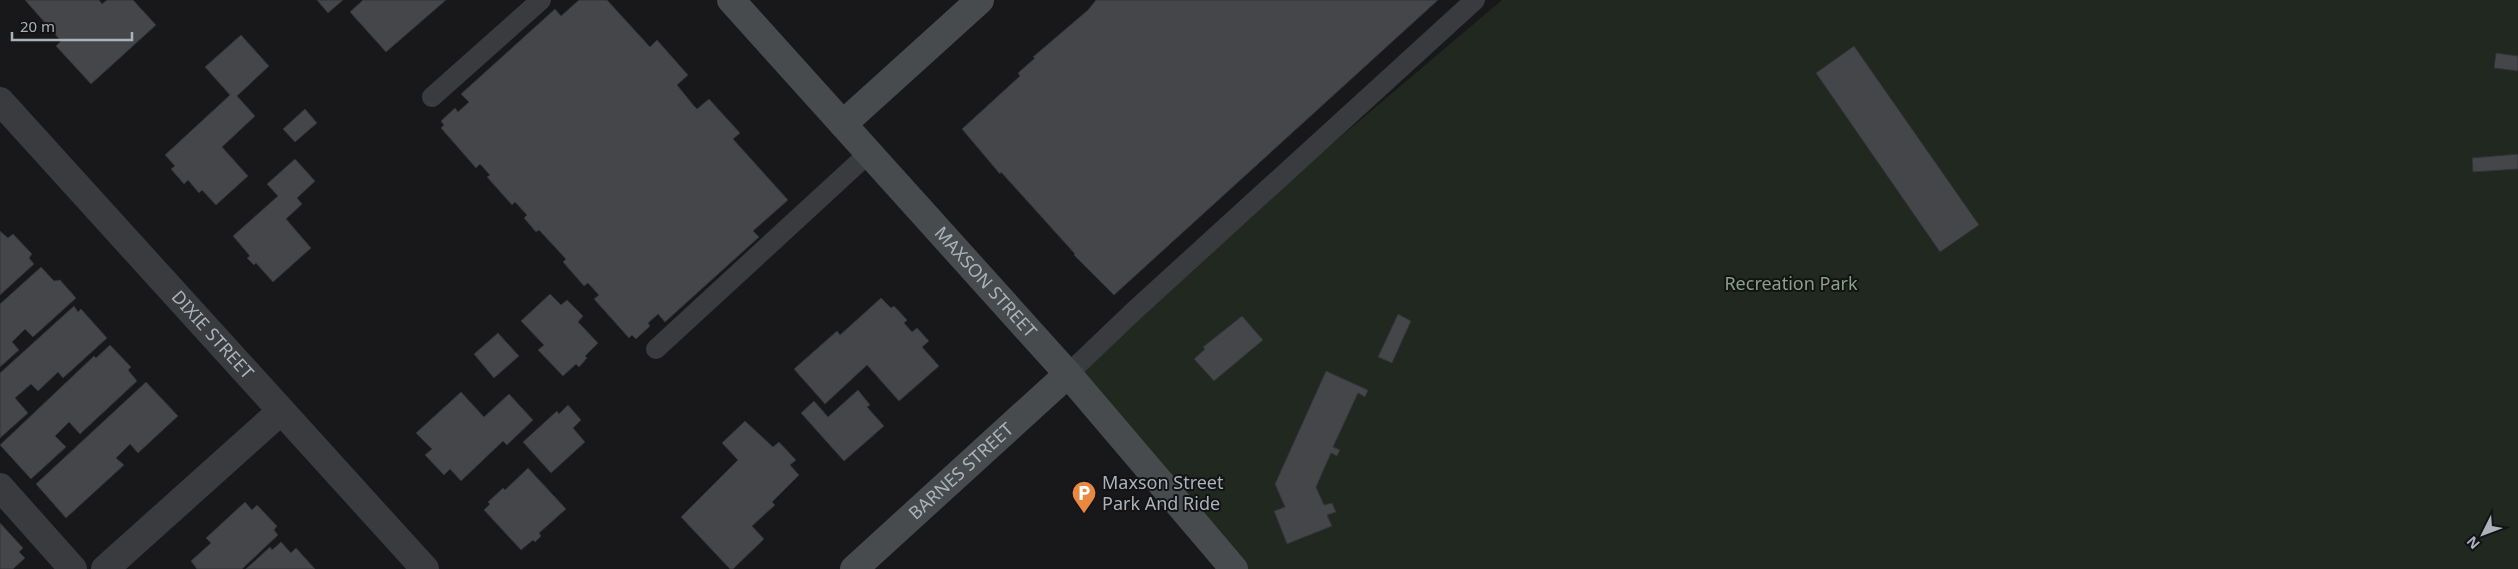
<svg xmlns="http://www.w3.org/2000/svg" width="2518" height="569" viewBox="0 0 2518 569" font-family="'Noto Sans',sans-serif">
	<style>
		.green { fill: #202820 }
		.building { fill: #45464a; stroke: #323336 }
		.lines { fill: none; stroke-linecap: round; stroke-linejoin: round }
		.lane { stroke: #393b3e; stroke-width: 20 }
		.street { stroke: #393b3e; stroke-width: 28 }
		.secondary { stroke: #474b4e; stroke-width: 28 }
		.labels { text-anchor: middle; stroke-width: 4; stroke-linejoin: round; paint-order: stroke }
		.street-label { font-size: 18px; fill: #abb2b9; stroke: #131315 }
		.park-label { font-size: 18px; fill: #88a383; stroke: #131315 }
		.poi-label { font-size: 18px; fill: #abb2b9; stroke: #131315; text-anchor: start }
	</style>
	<rect width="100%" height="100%" fill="#18181a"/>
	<path class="green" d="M1502 0H2518V569H1245L1064 371Z"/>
	<path class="building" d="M25 0H99L102 4 107 0H133L156 25 91 84 56 46 61 41Z
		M317 0H343L328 13Z
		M363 0H446L386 52 350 12Z
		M579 0H607L650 47 657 40 688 75 677 85 694 106 697 109 709 99 740 133 733 139 788 200 753 231 759 237 665 322 658 314 648 323 650 326 636 339 632 335 629 338 594 299 599 295 588 283 584 286 563 262 566 259 539 230 536 232 524 218 527 215 515 202 512 205 487 177 490 175 480 164 476 168 441 128 444 125 441 121 455 108 458 112 469 102 461 94 555 9 561 16Z
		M1096 0H1438L1114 295 1074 255 1075 254 1001 172 1000 174 962 129 1020 76 1018 73 1035 58 1033 57 1088 10Z
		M241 35 269 66 237 96 255 116 222 147 248 176 216 205 202 190 199 193 188 180 184 184 171 169 175 166 165 155 230 95 205 67Z
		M1854 46 1979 225 1940 252 1816 73Z
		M2496 53 2518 56V71L2494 68Z
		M305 109 317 123 295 142 283 129Z
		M2518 154V169L2473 172 2472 158Z
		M295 159 315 181 297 198 302 204 286 219 311 248 273 282 256 263 254 265 247 258 250 256 233 236 278 196 267 184Z
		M0 231 8 238 13 234 32 254 29 258 34 264 0 295Z
		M41 267 54 281 60 280 76 298 33 337 25 329 12 342 19 350 0 367V304Z
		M550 294 561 305 567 300 583 316 578 322 598 343 585 356 587 358 579 367 576 364 563 376 538 350 544 345 521 321Z
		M881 298 891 308 894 306 907 320 904 323 912 332 917 328 929 341 922 347 939 366 899 401 867 365 825 404 794 369 837 331 840 335Z
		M74 306 78 312 81 309 107 338 63 378 58 372 38 391 31 384 15 398 28 413 0 438V373Z
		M1398 314 1411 321 1392 363 1378 357Z
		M1242 316 1263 340 1214 381 1194 359 1205 349 1203 347Z
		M498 333 519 356 494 378 474 354Z
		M110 345 131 367 128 370 137 381 80 434 69 422 55 436 66 447 31 479 0 445 94 356 96 358Z
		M1326 371 1368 390 1365 397 1358 393 1333 447 1340 450 1337 456 1331 453 1316 487 1324 505 1332 503 1336 512 1327 515 1332 526 1287 544 1274 511 1285 507 1275 484Z
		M146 382 178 416 138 453 130 444 116 458 124 465 66 518 36 484Z
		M858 390 870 405 867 407 884 426 844 461 801 413 814 401 828 417Z
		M461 392 484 417 509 394 533 420 507 445 503 441 461 481 450 469 444 475 425 455 432 449 416 433Z
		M568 405 581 420 573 428 585 442 551 473 523 442 557 411 559 414Z
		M745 421 773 447 779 442 796 460 790 465 799 475 772 502 775 505 752 526 764 539 733 569H730L681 517 738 460 722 443Z
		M528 468 566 509 539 533 541 536 535 542 533 540 521 550 484 510 490 504 488 502 503 488 505 490Z
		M245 502 252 510 257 505 277 526 274 530 278 535 242 569H197L191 561 211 543 206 538Z
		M0 523 23 548 19 552 25 558 13 569H0Z
		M281 542 291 553 296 548 315 569H246L270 547 272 550Z"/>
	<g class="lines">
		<path class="lane" d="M432 97 541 0
			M656 349 869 153
			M1068 374 1135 310 1475 0"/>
		<g class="street">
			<path id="s1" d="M0 101 425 569"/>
			<path d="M0 487 73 569"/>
			<path d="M105 569 281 411"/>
		</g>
		<g class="secondary">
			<path id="s2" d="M731 0 1068 374 1234 569"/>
			<path d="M843 124 980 0"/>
			<path id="s3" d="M854 569 1068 374"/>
		</g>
	</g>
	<defs>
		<symbol id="parking-pin" viewBox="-11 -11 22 30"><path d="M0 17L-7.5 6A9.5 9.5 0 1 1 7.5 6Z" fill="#e98840" stroke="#131315"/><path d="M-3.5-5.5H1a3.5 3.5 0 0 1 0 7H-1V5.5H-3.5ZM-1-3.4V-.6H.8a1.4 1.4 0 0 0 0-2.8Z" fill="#fff"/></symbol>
	</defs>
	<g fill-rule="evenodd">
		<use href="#parking-pin" x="1070" y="479" width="28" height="38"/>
	</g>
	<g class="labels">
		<g class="street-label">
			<text dy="6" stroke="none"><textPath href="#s2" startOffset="380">MAXSON STREET</textPath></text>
			<text dy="6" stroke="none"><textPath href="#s1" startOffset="316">DIXIE STREET</textPath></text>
			<text dy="6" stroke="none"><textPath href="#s3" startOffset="145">BARNES STREET</textPath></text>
		</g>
		<g class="park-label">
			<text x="1791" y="290">Recreation Park</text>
		</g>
		<g class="poi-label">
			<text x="1102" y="489">Maxson Street<tspan x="1102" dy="21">Park And Ride</tspan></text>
		</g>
	</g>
	<g transform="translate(2483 534) rotate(228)" stroke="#131315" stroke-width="4" paint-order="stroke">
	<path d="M0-4L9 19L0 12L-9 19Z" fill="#abb2b9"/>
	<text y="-8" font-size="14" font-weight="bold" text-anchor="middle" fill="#abb2b9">N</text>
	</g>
	<path d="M12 32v8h120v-8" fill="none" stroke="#abb2b9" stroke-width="2.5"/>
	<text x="20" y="32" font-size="15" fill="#abb2b9" stroke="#131315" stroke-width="4" paint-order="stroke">20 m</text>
</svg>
